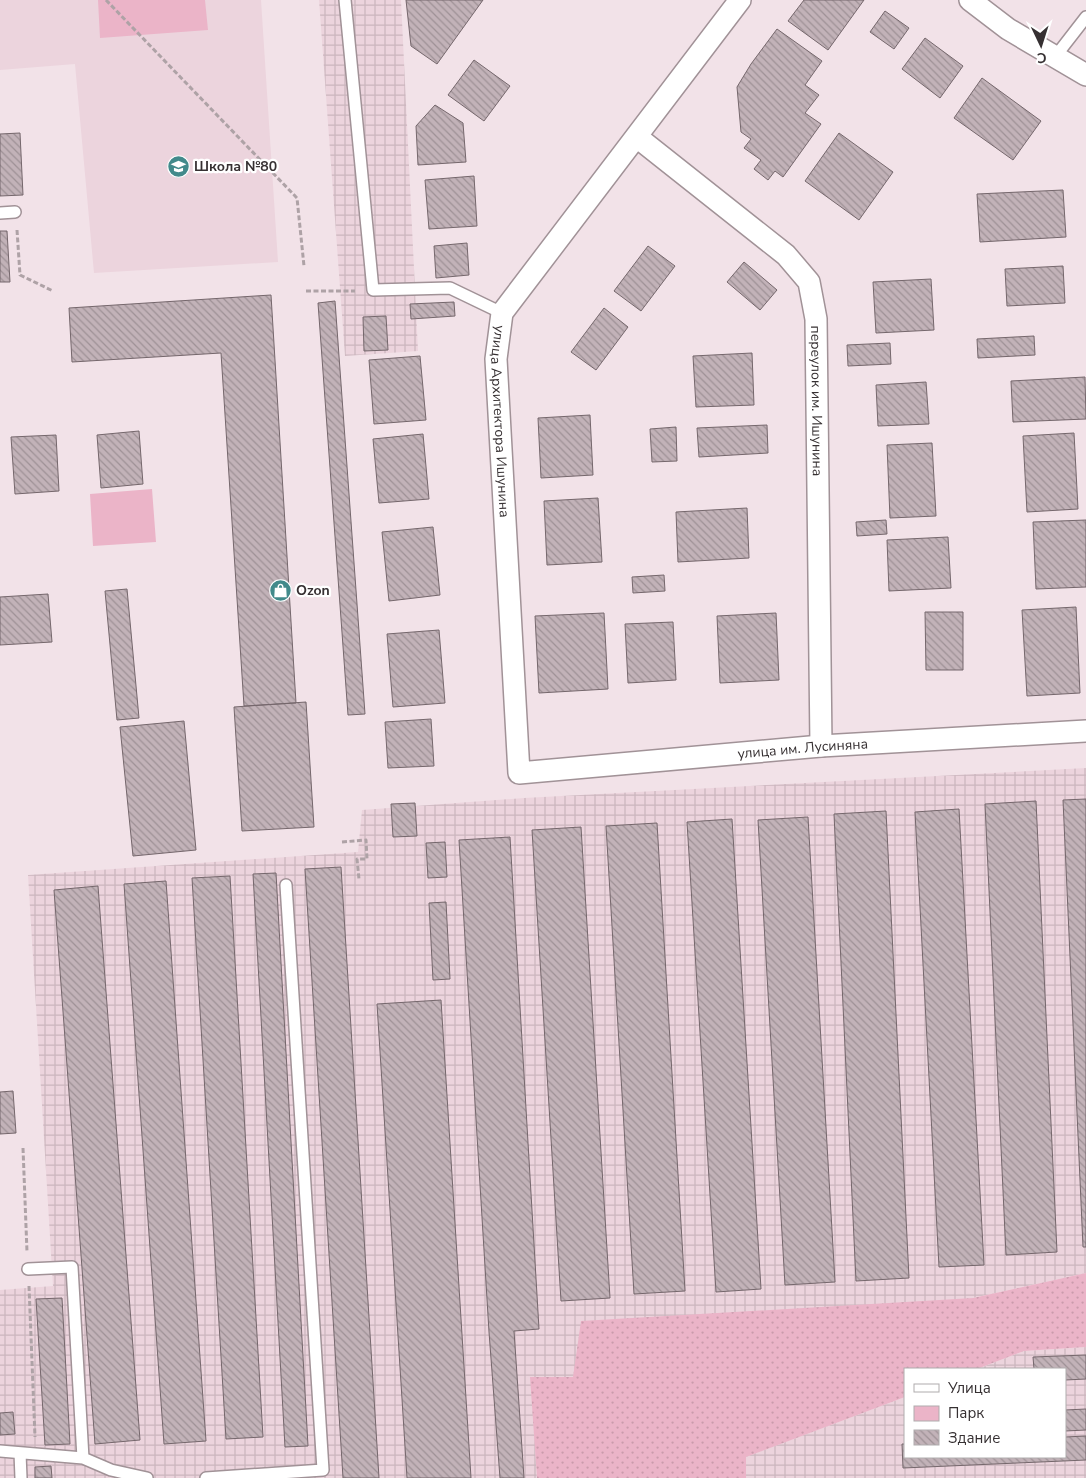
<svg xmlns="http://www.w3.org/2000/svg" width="1086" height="1478" viewBox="0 0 1086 1478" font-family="'Nunito Sans',sans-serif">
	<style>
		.built { fill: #ecd4dd }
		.industrial { fill: url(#industrial-grid) }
		.grass { fill: url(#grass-dots) }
		.park { fill: #ebb4c8 }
		.building { fill: url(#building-back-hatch); stroke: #75676c }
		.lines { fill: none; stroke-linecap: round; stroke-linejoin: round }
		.lane-casing { stroke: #a19297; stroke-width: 14 }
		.street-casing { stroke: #a19297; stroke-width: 24 }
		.path { stroke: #aea2a6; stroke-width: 3; stroke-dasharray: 5 2.5; stroke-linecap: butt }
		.lane { stroke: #fff; stroke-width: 11 }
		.street { stroke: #fff; stroke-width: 21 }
		.labels { text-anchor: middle; stroke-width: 4.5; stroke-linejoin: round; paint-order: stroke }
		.poi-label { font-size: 14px; font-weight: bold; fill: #363032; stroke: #fff; text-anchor: start }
		.street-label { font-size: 14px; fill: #363032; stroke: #fff }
	</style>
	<defs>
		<pattern id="industrial-grid" width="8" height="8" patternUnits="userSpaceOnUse" patternTransform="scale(1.25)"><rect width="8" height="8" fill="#ecd4dd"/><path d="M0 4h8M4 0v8" fill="none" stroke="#cbb6be"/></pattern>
		<pattern id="grass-dots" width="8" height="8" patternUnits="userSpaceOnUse" patternTransform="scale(1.25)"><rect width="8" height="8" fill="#ebb4c8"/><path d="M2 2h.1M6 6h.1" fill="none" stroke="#ca9bac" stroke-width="1.8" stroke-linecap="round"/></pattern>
		<pattern id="building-back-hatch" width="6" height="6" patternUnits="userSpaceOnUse" patternTransform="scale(1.25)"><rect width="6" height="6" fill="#c2b2b8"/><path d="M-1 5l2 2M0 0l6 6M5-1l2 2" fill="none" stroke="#9e9196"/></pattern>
	</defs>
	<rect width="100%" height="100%" fill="#f2e2e8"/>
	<path class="built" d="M0 0H261L278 262 94 273 75 64 0 70Z"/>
	<path class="industrial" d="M319 0H401L418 351 345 356Z
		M1086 768V1273L973 1298 573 1377H531L537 1478H0V1290L53 1286 28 875 358 852 362 810 524 798Z
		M1086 1347V1478H746L745 1457 905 1397V1457H1065V1369H977L1024 1351Z"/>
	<path class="grass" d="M1086 1273V1347L1024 1351 977 1369H905V1397L746 1457V1478H537L530 1377H573L581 1321 973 1298Z"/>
	<path class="park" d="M98 0H205L208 30 100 38Z
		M152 489 156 542 93 546 90 494Z"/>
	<path class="building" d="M406 0H483L437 64 411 46Z
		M804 0H864L828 50 788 21Z
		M885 11 909 28 894 49 870 32Z
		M777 29 822 61 805 85 819 95 805 113 821 124 783 177 775 171 768 180 754 169 761 160 744 148 751 139 741 132 737 87 751 64Z
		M925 38 963 66 940 98 902 69Z
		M474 60 510 86 484 121 448 95Z
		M982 78 1041 121 1013 160 954 118Z
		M435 105 463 123 466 162 418 165 416 126Z
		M20 133 23 195 0 196V134Z
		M839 133 893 172 859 220 805 181Z
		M474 176 477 226 429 229 425 180Z
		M1063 190 1066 237 980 242 977 194Z
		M0 231H7L10 282H0Z
		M467 243 469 275 436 278 434 246Z
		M648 246 675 266 641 311 614 291Z
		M744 262 777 290 760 310 727 282Z
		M1063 266 1065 303 1007 306 1005 269Z
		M931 279 934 330 876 333 873 282Z
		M271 295 296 703 244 706 221 353 72 362 69 308Z
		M335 301 365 714 348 715 318 303Z
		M454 302 455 316 411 319 410 304Z
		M604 308 628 327 596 370 571 352Z
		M386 316 388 350 364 351 363 317Z
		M1034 336 1035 355 978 358 977 339Z
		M890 343 891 364 848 366 847 345Z
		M752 353 754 405 696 407 693 356Z
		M420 356 426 420 374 424 369 360Z
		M1085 377 1086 419 1013 422 1011 381Z
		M926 382 929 424 878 426 876 385Z
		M590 415 593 475 541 478 538 418Z
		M767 425 768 453 699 457 697 428Z
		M676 427 677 461 652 462 650 429Z
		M139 431 143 484 101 488 97 435Z
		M1074 433 1078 509 1027 512 1023 436Z
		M423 434 429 499 379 503 373 439Z
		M56 435 59 491 15 494 11 437Z
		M932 443 936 516 890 518 887 445Z
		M598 498 602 562 547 565 544 501Z
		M747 508 749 558 678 562 676 512Z
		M886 520 887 534 857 536 856 522Z
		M1086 520V587L1036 589 1033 522Z
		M433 527 440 595 389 601 382 532Z
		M948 537 951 588 889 591 887 540Z
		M664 575 665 591 633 593 632 577Z
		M127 589 139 718 117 720 105 591Z
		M48 594 52 642 0 645V597Z
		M1076 607 1080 693 1027 696 1022 610Z
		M925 612H963V670H926Z
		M604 613 608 689 539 693 535 616Z
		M776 613 779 680 720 683 717 616Z
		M673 622 676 680 628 683 625 624Z
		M439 630 445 703 393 707 387 634Z
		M306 702 314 827 242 831 234 707Z
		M431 719 434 766 388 768 385 722Z
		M184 721 196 850 133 856 120 727Z
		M1086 799V1247H1083L1063 800Z
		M1036 801 1057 1252 1006 1255 985 804Z
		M415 803 417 836 393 837 391 804Z
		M959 809 984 1265 939 1267 915 812Z
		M886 811 909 1278 856 1281 834 814Z
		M808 817 835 1282 785 1285 758 820Z
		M732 819 761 1289 716 1292 687 822Z
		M657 823 685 1291 634 1294 606 826Z
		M581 827 610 1298 561 1301 532 830Z
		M510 837 539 1329 514 1331 524 1478H500L489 1332 459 840Z
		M445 842 447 877 428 878 426 843Z
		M341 867 379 1478H343L305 869Z
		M276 873 308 1446 285 1447 253 874Z
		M230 876 263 1437 226 1439 192 878Z
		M166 881 206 1441 164 1444 124 884Z
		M98 886 140 1440 95 1444 54 890Z
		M446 902 450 979 433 980 429 903Z
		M441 1000 471 1478H407L377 1004Z
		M13 1091 16 1133 0 1134V1092Z
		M62 1298 70 1444 45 1445 36 1299Z
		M1086 1355V1379L1065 1380V1369H1034L1033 1357Z
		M1086 1409V1430L1065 1431V1410Z
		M13 1412 15 1434 0 1435V1413Z
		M1086 1436V1460L903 1468 902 1444H905V1457H1065V1437Z
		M51 1466 52 1478H35V1467Z"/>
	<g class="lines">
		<defs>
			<path id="lane" d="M345 0 373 290 450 288 502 313
				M1055 57 1086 17
				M0 213 15 212
				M28 1269 72 1267 83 1458
				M0 1451 83 1458 111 1470 147 1478
				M20 1453 21 1478
				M206 1478 323 1470 286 885"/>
			<g id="street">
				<path id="s1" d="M740 0 502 313 496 359 519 773 821 746 1086 731"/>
				<path d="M970 0 1008 29 1086 75"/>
				<path id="s2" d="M637 137 786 255 809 282 816 319 821 746"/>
			</g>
		</defs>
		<use href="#lane" class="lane-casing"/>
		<use href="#street" class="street-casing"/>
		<path class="path" d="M106 0 297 198 304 266
			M17 230 20 275 53 291
			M306 291H355
			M342 842 366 840 367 859H357L359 879
			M23 1148 27 1252
			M29 1286 35 1437"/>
		<use href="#lane" class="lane"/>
		<use href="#street" class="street"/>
	</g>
	<defs>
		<symbol id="school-disc" viewBox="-11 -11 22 22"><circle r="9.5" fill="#428a8b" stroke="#fff"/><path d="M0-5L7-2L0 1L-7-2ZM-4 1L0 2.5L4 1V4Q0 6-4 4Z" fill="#fff"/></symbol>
		<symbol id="shop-disc" viewBox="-11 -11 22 22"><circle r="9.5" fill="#428a8b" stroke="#fff"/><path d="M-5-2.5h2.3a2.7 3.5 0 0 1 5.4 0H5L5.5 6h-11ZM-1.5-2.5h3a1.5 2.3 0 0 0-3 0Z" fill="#fff"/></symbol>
	</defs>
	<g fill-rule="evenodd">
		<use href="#school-disc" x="166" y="154" width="25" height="25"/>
		<use href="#shop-disc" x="268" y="578" width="25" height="25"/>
	</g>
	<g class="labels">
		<g class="poi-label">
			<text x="194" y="171">Школа №80</text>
			<text x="296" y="595">Ozon</text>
		</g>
		<g class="street-label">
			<text dy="5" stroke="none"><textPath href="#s2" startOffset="345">переулок им. Ишунина</textPath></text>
			<text dy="5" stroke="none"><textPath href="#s1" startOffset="502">улица Архитектора Ишунина</textPath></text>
			<text dy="5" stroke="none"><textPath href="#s1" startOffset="1139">улица им. Лусиняна</textPath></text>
		</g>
	</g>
	<rect x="904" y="1368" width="162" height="90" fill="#ffffff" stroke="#afacad"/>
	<rect x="914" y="1384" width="25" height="8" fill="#ffffff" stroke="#afacad"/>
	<text x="948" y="1393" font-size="15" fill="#363032">Улица</text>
	<rect x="914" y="1406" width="25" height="15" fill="#ebb4c8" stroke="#afacad"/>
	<text x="948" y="1418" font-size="15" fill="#363032">Парк</text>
	<rect x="914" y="1430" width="25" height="15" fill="url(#building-back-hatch)" stroke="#afacad"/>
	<text x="948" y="1443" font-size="15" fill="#363032">Здание</text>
	<g transform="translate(1041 45) rotate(176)" stroke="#ffffff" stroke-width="4" paint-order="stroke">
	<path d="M0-4L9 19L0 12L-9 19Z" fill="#363032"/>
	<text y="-8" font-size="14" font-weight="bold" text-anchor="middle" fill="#363032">С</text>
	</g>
</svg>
